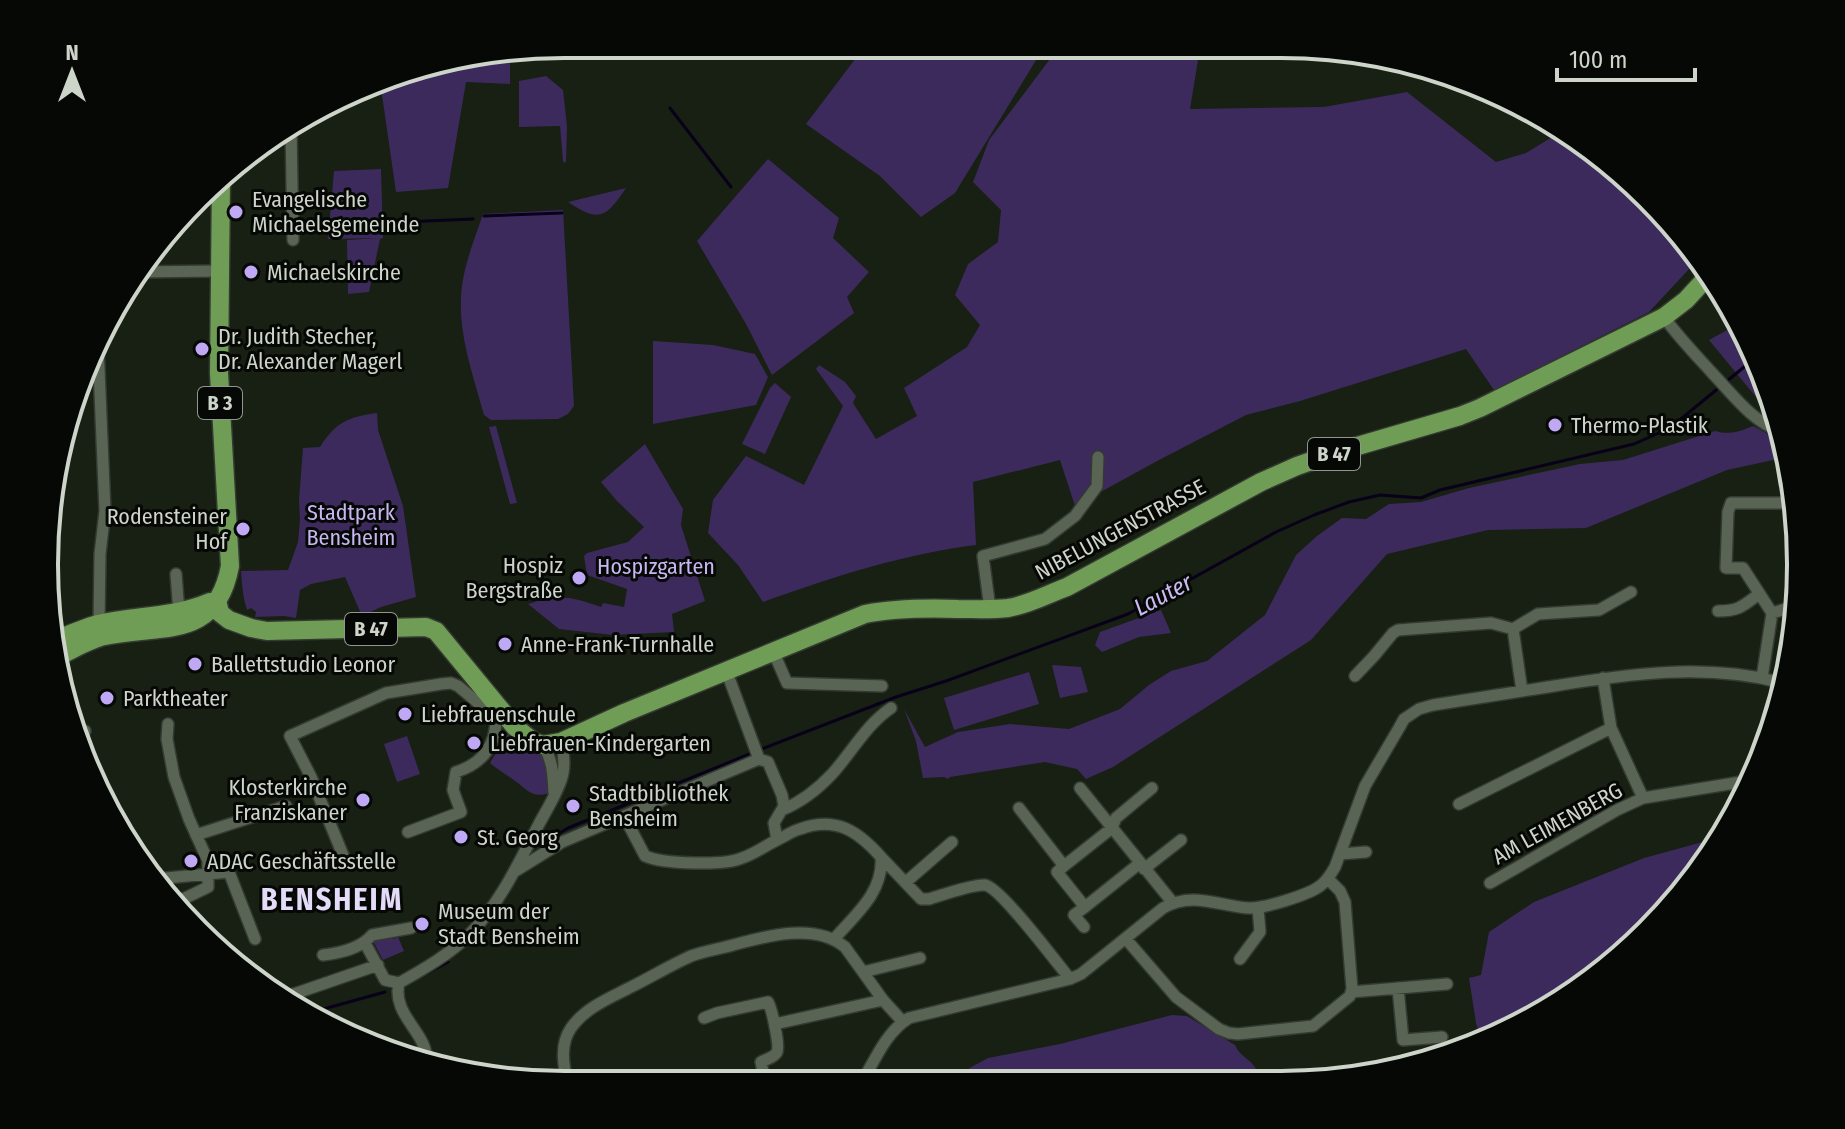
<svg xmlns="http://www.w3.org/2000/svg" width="1845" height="1129" viewBox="0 0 1845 1129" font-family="'Fira Sans Condensed',sans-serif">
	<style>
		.green { fill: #3c2a5d }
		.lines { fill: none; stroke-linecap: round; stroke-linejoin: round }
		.stream { stroke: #09001a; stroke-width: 3 }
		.street-casing { stroke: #343a32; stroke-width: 14 }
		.primary-casing { stroke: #343a32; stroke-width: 21 }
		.street { stroke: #5a6454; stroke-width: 11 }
		.primary { stroke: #709d55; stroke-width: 18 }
		.poi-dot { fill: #bfa8f4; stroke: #050804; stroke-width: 3 }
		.labels { text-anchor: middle; stroke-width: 6; stroke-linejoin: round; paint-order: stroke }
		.shield { fill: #050804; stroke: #91978f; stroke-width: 2 }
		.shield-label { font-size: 20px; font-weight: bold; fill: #cdd4ca }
		.poi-label { font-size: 22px; fill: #cdd4ca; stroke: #050804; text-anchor: start }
		.park-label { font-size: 22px; fill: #c7b6f1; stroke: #050804 }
		.street-label { font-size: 22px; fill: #cdd4ca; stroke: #050804 }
		.water-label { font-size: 24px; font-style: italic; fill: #cab9f4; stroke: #050804 }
		.district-label { font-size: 30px; font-weight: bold; letter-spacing: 2px; fill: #e3dbf8; stroke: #050804 }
		.rim { fill: none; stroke: #cdd4ca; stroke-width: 4 }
	</style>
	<rect width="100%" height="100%" fill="#172012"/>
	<path class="green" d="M865 46 1044 47 955 193 921 217 880 176 806 124Z
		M1059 47 1200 48 1190 109 1324 107 1407 92 1496 162 1526 153 1562 131 1597 151 1672 221 1697 257 1691 267 1649 312 1494 390 1466 349 1300 401 1246 415 1159 460 1075 506 1060 460 973 482 976 545C903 554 833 577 763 602L738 565 708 533 713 500 746 456 804 485 843 406 816 369 819 365 845 382 856 396 853 403 876 439 917 416 904 388 967 347 980 325 955 295 968 264 998 242 1001 210 973 182 989 140Z
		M510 53V84L466 82 448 188 396 192 380 81 398 71Z
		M546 76 563 90 567 126 566 161 565 163 563 161 560 126 519 127V81Z
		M768 159 839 218 833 238 869 272 847 297 854 313 772 375 746 324 697 241Z
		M381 169 383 238 380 239 369 292 348 294 347 240 379 238 328 239 334 171Z
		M626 188C606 218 599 223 568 202Z
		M563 210 574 406 568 414 558 419 491 420 484 415C474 378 459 337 461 298 462 269 474 241 483 214Z
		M1740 323 1773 397 1774 398 1760 402 1709 340Z
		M653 341 713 345 755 354 768 377 756 405 653 424Z
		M775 383 791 397 765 454 742 444 770 388Z
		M377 413 378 430 403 506 416 597 381 607 362 616 345 577 311 584 300 590 296 618 284 616 255 617 256 612 251 608 247 610C243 597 242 585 241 571L288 570 298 542 300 520 299 500 303 448 320 447C336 422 348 417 377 413Z
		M496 426 517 503 510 504 489 427Z
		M1753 426 1777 439 1784 441 1787 457 1727 470 1586 528 1488 530 1387 554 1311 640 1113 767 1086 779 1077 769 1045 762 950 777 948 779 944 777 923 778 916 741 904 709 925 747 958 732 1010 724 1069 729 1120 709 1149 685 1171 671 1207 661 1265 615 1296 555 1317 536 1342 518 1366 519 1389 504 1421 502 1469 488 1580 464 1623 460 1715 431C1729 435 1739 432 1753 426Z
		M645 444 683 509 681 525 705 601 672 614 674 632 613 635 559 629 528 604C561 594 569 596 601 607L603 603 624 607 627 589 587 575 584 556 587 553 628 542 644 527 617 501 601 482Z
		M1161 610 1171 633 1139 637 1102 652 1095 645 1100 632Z
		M1052 665 1081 667 1088 692 1060 698Z
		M1029 672 1039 704 954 730 944 698Z
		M509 731 541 752 548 760 549 793C534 798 529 792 518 783 509 776 499 771 490 763Z
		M407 736 420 774 397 782 384 744Z
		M1721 837 1694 881 1623 956 1540 1015 1481 1040 1476 1023 1469 978 1481 975 1489 932 1534 902 1644 858Z
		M389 933 394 939 398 937 404 951 383 960 372 939Z
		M1172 1015 1187 1016 1235 1045C1239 1056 1251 1059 1256 1069L1304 1084 961 1082 957 1075 988 1058 1060 1044Z"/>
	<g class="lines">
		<path class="stream" d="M670 108 731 187
			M484 216 562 213
			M403 222 473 219
			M759 750 896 697 946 681 1128 614 1276 532 1314 515 1349 502 1380 495 1421 498 1440 490 1634 444 1670 428 1755 358
			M558 834 568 828 752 753
			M420 977 448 962
			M309 1013 385 992"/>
		<defs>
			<path id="street" d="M291 128 293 240
				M134 272 219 271
				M1664 317C1679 338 1697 356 1714 375 1735 397 1752 421 1781 432
				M98 345 105 511 100 554 99 624
				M1797 501 1789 503H1731L1728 512 1726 568H1743L1772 613 1799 605
				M176 574 179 613
				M990 609 983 556 1045 539 1075 516 1097 486 1098 457
				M1718 611C1739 611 1743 606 1759 594
				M1513 629 1522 691
				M773 651 787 683 882 686
				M726 670 759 759 768 762 782 795 784 806 774 823 777 840C784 837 792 831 800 829 836 816 858 831 881 857 884 892 855 915 834 939
				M1355 676 1374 656 1393 633 1398 630 1491 623 1513 629 1538 614 1599 610 1631 592
				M1603 678 1611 728 1643 798
				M1762 678 1772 613
				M168 724 167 739 174 777 189 819 208 861V887L177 902
				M73 735 85 731
				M543 745C553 761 553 775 554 793
				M1080 788 1173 903
				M1459 804 1611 728
				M1019 808 1064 866 1057 872 1085 907 1074 915 1084 927
				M782 810C801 802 818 789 832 774 852 752 866 725 891 708
				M624 816 645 856C663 864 724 866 742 858 754 854 765 846 777 840
				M408 832 461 812 453 790 456 772C484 763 497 744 496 714
				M196 835 286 806
				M1340 854 1366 852
				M881 857 921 899H929C942 895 973 884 985 885 1000 887 1057 963 1070 979
				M345 860 311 777 290 736 386 693 441 684 451 683 458 686 489 712 496 714 501 711
				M1064 866 1112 828 1116 818 1152 788
				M1144 869 1181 840
				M517 870 562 842 759 759
				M156 879 229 872 255 939
				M906 882 952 842
				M1490 883 1617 810 1643 798 1741 782 1752 783
				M1085 907 1140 863
				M1126 939 1176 997 1219 1029 1229 1033 1238 1034 1313 1026 1350 996 1352 989 1345 902 1340 891 1328 879
				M365 943 385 980 399 983
				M323 955C340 953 360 949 372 935L411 928
				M1240 959 1260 932 1258 908
				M863 972 920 958
				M399 983C424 969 450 954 470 934 501 902 519 862 539 824 547 809 560 789 563 773 565 762 564 753 561 742
				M399 983C391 1016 430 1034 426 1062
				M1398 988 1403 1040 1442 1037
				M1351 992 1447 984
				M288 996 378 965
				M704 1018 717 1013 768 1002C772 1009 780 1046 777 1052 774 1058 766 1059 761 1062L765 1082
				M775 1024 883 1000
				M567 1081C563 1063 560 1044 571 1028 586 1007 610 998 631 987 651 977 671 965 691 956 705 951 719 949 733 945 766 936 815 922 845 947L883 1000 903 1022
				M862 1082C875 1060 886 1032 909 1018L1070 979 1081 974 1163 908C1193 891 1218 906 1248 908 1263 909 1308 895 1320 886 1327 881 1331 874 1335 867L1365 786 1399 728 1404 719 1419 709 1433 705C1471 699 1510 693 1548 687 1626 674 1708 662 1786 684"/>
			<path id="primary" d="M217 600 220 613 229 620 251 628 267 631 426 627 436 631 515 727 534 742 543 745 561 742 624 713 865 614C896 608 927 608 958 609 975 609 992 610 1008 608 1028 605 1048 594 1067 587L1261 482 1297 466 1337 452 1460 416 1480 408 1664 317 1686 300 1710 274
				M56 640C70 634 84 628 98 624 137 615 172 618 210 602
				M59 656C74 649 90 639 105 636 162 624 216 641 230 566L219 373 221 180"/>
		</defs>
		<use href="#street" class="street-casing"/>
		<use href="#primary" class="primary-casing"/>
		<use href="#street" class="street"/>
		<use href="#primary" class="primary"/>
	</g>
	<g class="poi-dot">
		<circle cx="236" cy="212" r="8"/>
		<circle cx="251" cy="272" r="8"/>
		<circle cx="202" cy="349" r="8"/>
		<circle cx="1555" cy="425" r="8"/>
		<circle cx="243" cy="529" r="8"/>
		<circle cx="579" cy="578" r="8"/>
		<circle cx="505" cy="644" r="8"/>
		<circle cx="195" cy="664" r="8"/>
		<circle cx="107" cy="698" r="8"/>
		<circle cx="405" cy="714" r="8"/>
		<circle cx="474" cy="743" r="8"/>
		<circle cx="363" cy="800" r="8"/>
		<circle cx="573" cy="806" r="8"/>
		<circle cx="461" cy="837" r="8"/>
		<circle cx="191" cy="861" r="8"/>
		<circle cx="422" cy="924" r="8"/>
	</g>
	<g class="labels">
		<g class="shield">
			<rect x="198" y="387" width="44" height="32" rx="6"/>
			<rect x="1308" y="438" width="52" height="32" rx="6"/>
			<rect x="345" y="613" width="52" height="32" rx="6"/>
		</g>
		<g class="shield-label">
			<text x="220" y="410">B 3</text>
			<text x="1334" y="461">B 47</text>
			<text x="371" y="636">B 47</text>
		</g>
		<g class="poi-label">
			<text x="252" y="207">Evangelische<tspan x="252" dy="25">Michaelsgemeinde</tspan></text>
			<text x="267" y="280">Michaelskirche</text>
			<text x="218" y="344">Dr. Judith Stecher,<tspan x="218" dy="25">Dr. Alexander Magerl</tspan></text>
			<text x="1571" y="433">Thermo-Plastik</text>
			<text x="227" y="524" text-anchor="end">Rodensteiner<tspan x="227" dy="25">Hof</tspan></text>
			<text x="563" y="573" text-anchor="end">Hospiz<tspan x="563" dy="25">Bergstraße</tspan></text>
			<text x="521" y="652">Anne-Frank-Turnhalle</text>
			<text x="211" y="672">Ballettstudio Leonor</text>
			<text x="123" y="706">Parktheater</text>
			<text x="421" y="722">Liebfrauenschule</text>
			<text x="490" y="751">Liebfrauen-Kindergarten</text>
			<text x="347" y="795" text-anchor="end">Klosterkirche<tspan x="347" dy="25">Franziskaner</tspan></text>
			<text x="589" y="801">Stadtbibliothek<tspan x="589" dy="25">Bensheim</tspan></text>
			<text x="477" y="845">St. Georg</text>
			<text x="207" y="869">ADAC Geschäftsstelle</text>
			<text x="438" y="919">Museum der<tspan x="438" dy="25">Stadt Bensheim</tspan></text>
		</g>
		<g class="park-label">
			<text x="351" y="520">Stadtpark<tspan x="351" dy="25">Bensheim</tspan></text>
			<text x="656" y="574">Hospizgarten</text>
		</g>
		<g class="street-label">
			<text transform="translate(1120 529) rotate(-28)" y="8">NIBELUNGENSTRASSE</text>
			<text transform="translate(1557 823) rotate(-29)" y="8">AM LEIMENBERG</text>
		</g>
		<g class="water-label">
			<text transform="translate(1163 595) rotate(-28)" y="8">Lauter</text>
		</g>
		<g class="district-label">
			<text x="332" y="910">BENSHEIM</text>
		</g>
	</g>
	<path d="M0 0H1845V1129H0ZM564 58H1281A506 506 0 0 1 1787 564V565A506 506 0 0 1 1281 1071H564A506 506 0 0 1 58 565V564A506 506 0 0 1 564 58Z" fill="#050804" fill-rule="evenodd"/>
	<path class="rim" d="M564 58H1281A506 506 0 0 1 1787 564V565A506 506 0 0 1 1281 1071H564A506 506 0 0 1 58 565V564A506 506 0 0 1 564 58Z"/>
	<g transform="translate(72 72)" stroke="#050804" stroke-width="6" paint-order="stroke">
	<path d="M0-6L14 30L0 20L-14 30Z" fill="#cdd4ca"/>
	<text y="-12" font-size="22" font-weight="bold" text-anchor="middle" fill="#cdd4ca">N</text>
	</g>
	<path d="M1557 68v12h138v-12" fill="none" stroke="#cdd4ca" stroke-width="4"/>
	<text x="1569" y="68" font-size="24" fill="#cdd4ca" stroke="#050804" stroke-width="6" paint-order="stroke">100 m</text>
</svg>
